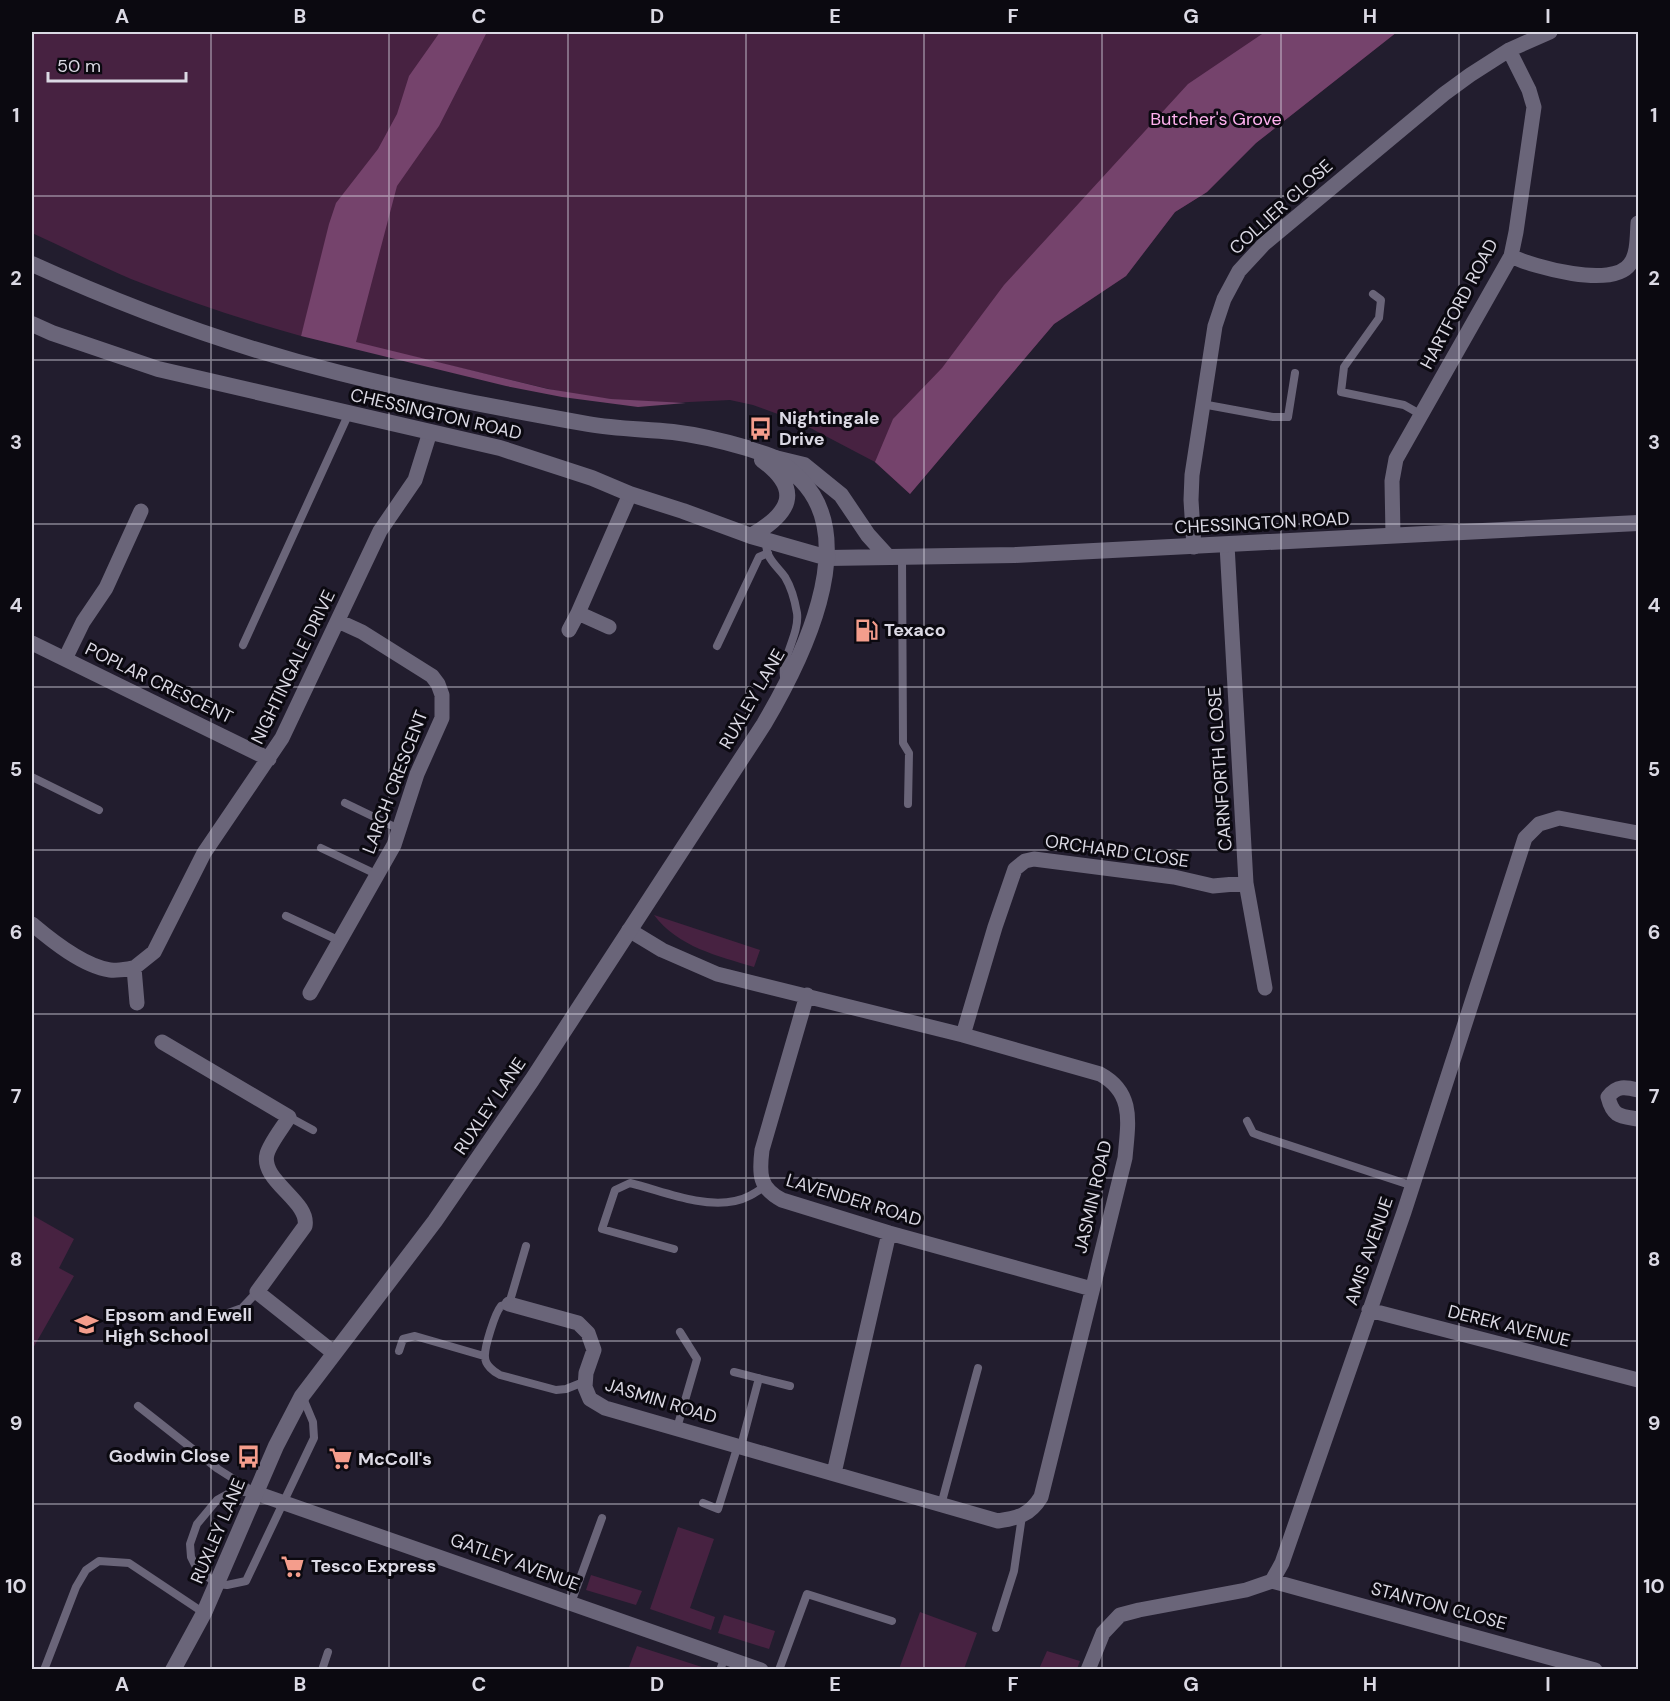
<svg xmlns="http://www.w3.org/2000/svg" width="1670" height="1701" viewBox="0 0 1670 1701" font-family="'DM Sans',sans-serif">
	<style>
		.green { fill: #472241 }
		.forest { fill: #75436c }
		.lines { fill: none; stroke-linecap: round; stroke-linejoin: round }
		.service { stroke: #6a6579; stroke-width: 8 }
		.minor { stroke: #6a6579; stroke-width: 15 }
		.tertiary { stroke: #6a6579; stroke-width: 16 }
		.secondary { stroke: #6a6579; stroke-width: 16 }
		.grid { fill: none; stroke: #dbd9e4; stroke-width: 1.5; stroke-opacity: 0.55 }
		.labels { text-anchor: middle; stroke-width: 6; stroke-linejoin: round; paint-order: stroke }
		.park-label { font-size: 18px; fill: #ffb1ef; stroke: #0b0910 }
		.street-label { font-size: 18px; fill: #dbd9e4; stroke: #0b0910 }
		.poi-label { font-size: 18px; font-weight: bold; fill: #dbd9e4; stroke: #0b0910; text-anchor: start }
		.neatline { fill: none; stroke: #dbd9e4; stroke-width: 2 }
		.grid-label { font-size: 20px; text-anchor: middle; font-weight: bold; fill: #dbd9e4 }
	</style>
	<rect width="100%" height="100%" fill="#221d2e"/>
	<path class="green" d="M32 32H1397L1256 143 1207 192 1175 212 1126 276 1054 324 910 494 875 462 797 421 753 405 730 400 649 404 570 394 360 344 304 326 301 336C244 320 186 301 131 279 98 265 65 248 32 233Z
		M654 915 760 950 754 967C718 956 678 947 654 915Z
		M32 1215 74 1239 59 1268 74 1276 32 1350Z
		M678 1527 714 1539 690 1608 715 1617 711 1630 650 1609Z
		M591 1575 642 1591 636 1605 586 1590Z
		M920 1612 977 1633 964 1669H899Z
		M724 1615 775 1631 769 1649 718 1633Z
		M637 1646 708 1669H637L629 1667Z
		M1047 1651 1080 1661 1077 1669H1039Z"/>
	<path class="forest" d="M440 32H487L439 126 397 186 356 342 548 389 611 399 686 403 638 407 562 397 506 386 301 336 329 224 336 203 378 149 397 114 409 76Z
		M1265 32H1397L1256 143 1207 192 1175 212 1126 276 1054 324 910 494 875 462 893 419 942 368 1004 285 1188 84Z"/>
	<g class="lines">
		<path class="service" d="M1373 294 1381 300 1379 318 1344 367 1341 392 1404 405 1420 414
			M1202 404 1273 417H1288L1295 373
			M766 540C766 546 767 554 770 558 774 565 780 570 785 577 791 587 795 601 797 613 800 635 778 663 785 681
			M902 557 903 743 909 753 908 804
			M243 645 349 413
			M717 646 759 557 768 553
			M32 777 99 810
			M345 803 399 829
			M321 848 378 875
			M286 916 340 941
			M289 1117 313 1130
			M1247 1121 1253 1133 1261 1136 1413 1186
			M526 1246 509 1304 501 1306C495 1313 484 1348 485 1357 485 1365 494 1372 500 1375L556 1390 566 1389 586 1381
			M674 1249 602 1229 615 1190 630 1183C663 1191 701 1208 735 1201 746 1199 755 1193 764 1187
			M214 1318 242 1308 257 1292
			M399 1351 403 1339 415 1336 484 1356
			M734 1372 790 1386
			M138 1406 218 1469 254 1492
			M677 1428 697 1359 680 1332
			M741 1446 759 1378
			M255 1493 233 1491 217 1500 197 1524 190 1544 191 1557 195 1565 216 1584 227 1585 246 1581 314 1438 313 1422 303 1398
			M703 1503 718 1509 738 1445
			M941 1505 978 1368
			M571 1603 602 1518
			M996 1628 1014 1571 1022 1516
			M44 1670 76 1587 86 1570 99 1561 129 1563 204 1613
			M322 1670 328 1652
			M720 1670 725 1657
			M779 1670 807 1594 892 1621"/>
		<path class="minor" d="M1511 256C1533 267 1613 289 1630 264 1638 254 1637 236 1638 223
			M1393 535 1392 481 1396 459 1511 256 1516 232 1534 107 1529 90 1509 50
			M1227 545 1246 883 1265 988
			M1194 547 1191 500 1192 475 1215 326 1224 299 1239 271 1264 244 1444 94 1470 75 1509 50 1550 32
			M578 613 609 627
			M569 630 578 613 630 494
			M32 643 269 759
			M65 659 83 622 106 588 141 511
			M32 924C52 941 83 966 110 970 117 971 126 969 134 968
			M134 968 154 952 204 853 282 738 380 531 415 480 430 432
			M134 968 137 1003
			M310 993 394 845 417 774 442 718V695L438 684 432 676 362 632 338 621
			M807 995 762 1150C759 1174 759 1188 782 1200L889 1233 1092 1289
			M963 1035 995 927 1015 869 1025 861 1034 859 1174 877 1213 886 1246 883
			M162 1042 289 1117C283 1127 270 1143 267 1154 260 1181 310 1201 305 1226L257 1292 334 1353
			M1638 1090C1626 1087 1617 1085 1608 1097 1613 1117 1620 1116 1638 1119
			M509 1304 578 1323 588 1333 594 1350 586 1373 585 1387 590 1399 605 1408 998 1521C1018 1518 1030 1515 1041 1497L1125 1158C1128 1123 1135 1093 1100 1074L963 1035 717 974 662 950 629 930
			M1369 1310 1638 1380
			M834 1473 889 1233
			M256 1493 761 1670
			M1272 1581 1595 1670
			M1088 1670 1103 1633 1120 1615 1139 1610 1246 1590 1272 1581 1282 1563 1404 1212 1525 838 1539 824 1559 818 1638 833"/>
		<path class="tertiary" d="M775 458 804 465 841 495 868 535 888 557
			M828 558 1015 555 1638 523"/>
		<path class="secondary" d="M32 264C131 309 234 347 340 373 422 394 505 409 588 424 616 429 645 429 673 432 698 435 723 441 747 448 756 452 769 454 777 459 785 465 794 473 801 480 862 542 800 663 764 724L532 1080 435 1221 302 1396 276 1446 204 1613 173 1670
			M32 324 52 333 158 369 500 448 592 478 630 494 683 511 751 536 828 558
			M751 536C789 514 804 491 762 460"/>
	</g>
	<path class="grid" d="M211 32V1670M389 32V1670M568 32V1670M746 32V1670M924 32V1670M1102 32V1670M1281 32V1670M1459 32V1670M32 196H1638M32 360H1638M32 524H1638M32 687H1638M32 850H1638M32 1014H1638M32 1178H1638M32 1341H1638M32 1504H1638"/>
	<defs>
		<symbol id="bus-bare" viewBox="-9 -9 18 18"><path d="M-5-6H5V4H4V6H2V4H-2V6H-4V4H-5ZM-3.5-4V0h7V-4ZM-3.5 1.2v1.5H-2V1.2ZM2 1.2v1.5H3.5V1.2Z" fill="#f49d8c" stroke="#0b0910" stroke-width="2.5" paint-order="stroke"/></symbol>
		<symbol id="fuel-bare" viewBox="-9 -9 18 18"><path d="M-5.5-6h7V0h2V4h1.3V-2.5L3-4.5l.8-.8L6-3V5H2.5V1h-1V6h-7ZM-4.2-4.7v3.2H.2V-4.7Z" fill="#f49d8c" stroke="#0b0910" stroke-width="2.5" paint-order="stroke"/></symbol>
		<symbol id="school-bare" viewBox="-9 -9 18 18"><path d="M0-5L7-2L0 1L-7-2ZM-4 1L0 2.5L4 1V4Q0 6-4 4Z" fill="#f49d8c" stroke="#0b0910" stroke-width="2.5" paint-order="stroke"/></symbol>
		<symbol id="supermarket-bare" viewBox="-9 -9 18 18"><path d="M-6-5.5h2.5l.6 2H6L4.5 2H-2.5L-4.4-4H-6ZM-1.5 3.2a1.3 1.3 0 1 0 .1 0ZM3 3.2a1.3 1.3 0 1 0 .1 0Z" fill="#f49d8c" stroke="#0b0910" stroke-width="2.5" paint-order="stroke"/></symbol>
	</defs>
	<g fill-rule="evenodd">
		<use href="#bus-bare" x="744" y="412" width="33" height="33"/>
		<use href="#fuel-bare" x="850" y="614" width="33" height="33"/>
		<use href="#school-bare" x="70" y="1308" width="33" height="33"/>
		<use href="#bus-bare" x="232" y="1440" width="33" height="33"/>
		<use href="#supermarket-bare" x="324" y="1442" width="33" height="33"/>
		<use href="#supermarket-bare" x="276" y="1550" width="33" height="33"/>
	</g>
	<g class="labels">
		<g class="park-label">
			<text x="1216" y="125">Butcher's Grove</text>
		</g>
		<g class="street-label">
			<text transform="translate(1281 207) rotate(-42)" y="6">COLLIER CLOSE</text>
			<text transform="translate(1459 304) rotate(-62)" y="6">HARTFORD ROAD</text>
			<text transform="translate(436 414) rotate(13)" y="6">CHESSINGTON ROAD</text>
			<text transform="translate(1262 523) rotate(-3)" y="6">CHESSINGTON ROAD</text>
			<text transform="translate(293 667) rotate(-64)" y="6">NIGHTINGALE DRIVE</text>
			<text transform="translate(159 683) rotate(26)" y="6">POPLAR CRESCENT</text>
			<text transform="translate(752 699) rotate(-60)" y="6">RUXLEY LANE</text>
			<text transform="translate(1220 769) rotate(-94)" y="6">CARNFORTH CLOSE</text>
			<text transform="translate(395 782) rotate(-69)" y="6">LARCH CRESCENT</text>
			<text transform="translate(1117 851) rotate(8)" y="6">ORCHARD CLOSE</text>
			<text transform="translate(490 1106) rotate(-56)" y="6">RUXLEY LANE</text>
			<text transform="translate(1093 1197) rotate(-77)" y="6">JASMIN ROAD</text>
			<text transform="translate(854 1200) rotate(17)" y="6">LAVENDER ROAD</text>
			<text transform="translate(1369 1251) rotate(-71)" y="6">AMIS AVENUE</text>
			<text transform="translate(1509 1326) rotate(14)" y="6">DEREK AVENUE</text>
			<text transform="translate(661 1401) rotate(17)" y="6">JASMIN ROAD</text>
			<text transform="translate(218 1531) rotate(-67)" y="6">RUXLEY LANE</text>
			<text transform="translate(515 1562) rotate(20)" y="6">GATLEY AVENUE</text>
			<text transform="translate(1439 1606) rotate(15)" y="6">STANTON CLOSE</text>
		</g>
		<g class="poi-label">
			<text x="779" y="424">Nightingale<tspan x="779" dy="21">Drive</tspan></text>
			<text x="884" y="636">Texaco</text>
			<text x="105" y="1321">Epsom and Ewell<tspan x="105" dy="21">High School</tspan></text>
			<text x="230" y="1462" text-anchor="end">Godwin Close</text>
			<text x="358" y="1465">McColl's</text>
			<text x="311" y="1572">Tesco Express</text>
		</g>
	</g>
	<rect width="1670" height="1701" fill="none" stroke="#0b0910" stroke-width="66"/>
	<path d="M48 72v9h138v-9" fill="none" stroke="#dbd9e4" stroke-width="3"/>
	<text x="57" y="72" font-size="18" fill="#dbd9e4" stroke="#0b0910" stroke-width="4.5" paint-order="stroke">50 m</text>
	<rect x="33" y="33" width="1604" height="1635" class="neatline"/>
	<g class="grid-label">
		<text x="122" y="23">A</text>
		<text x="300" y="23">B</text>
		<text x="479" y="23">C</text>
		<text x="657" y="23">D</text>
		<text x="835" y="23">E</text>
		<text x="1013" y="23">F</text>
		<text x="1191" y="23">G</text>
		<text x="1370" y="23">H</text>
		<text x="1548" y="23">I</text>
		<text x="16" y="122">1</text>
		<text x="1654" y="122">1</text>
		<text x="16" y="285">2</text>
		<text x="1654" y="285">2</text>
		<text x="16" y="449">3</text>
		<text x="1654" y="449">3</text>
		<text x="16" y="612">4</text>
		<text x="1654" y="612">4</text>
		<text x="16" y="776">5</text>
		<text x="1654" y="776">5</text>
		<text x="16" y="939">6</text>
		<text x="1654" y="939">6</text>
		<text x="16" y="1103">7</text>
		<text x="1654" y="1103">7</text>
		<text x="16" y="1266">8</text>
		<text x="1654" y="1266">8</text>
		<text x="16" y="1430">9</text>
		<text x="1654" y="1430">9</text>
		<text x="16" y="1593">10</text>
		<text x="1654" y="1593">10</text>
		<text x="122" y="1691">A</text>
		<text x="300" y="1691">B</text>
		<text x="479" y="1691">C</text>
		<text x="657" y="1691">D</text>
		<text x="835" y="1691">E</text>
		<text x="1013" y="1691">F</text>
		<text x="1191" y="1691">G</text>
		<text x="1370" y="1691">H</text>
		<text x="1548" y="1691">I</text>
	</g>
</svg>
